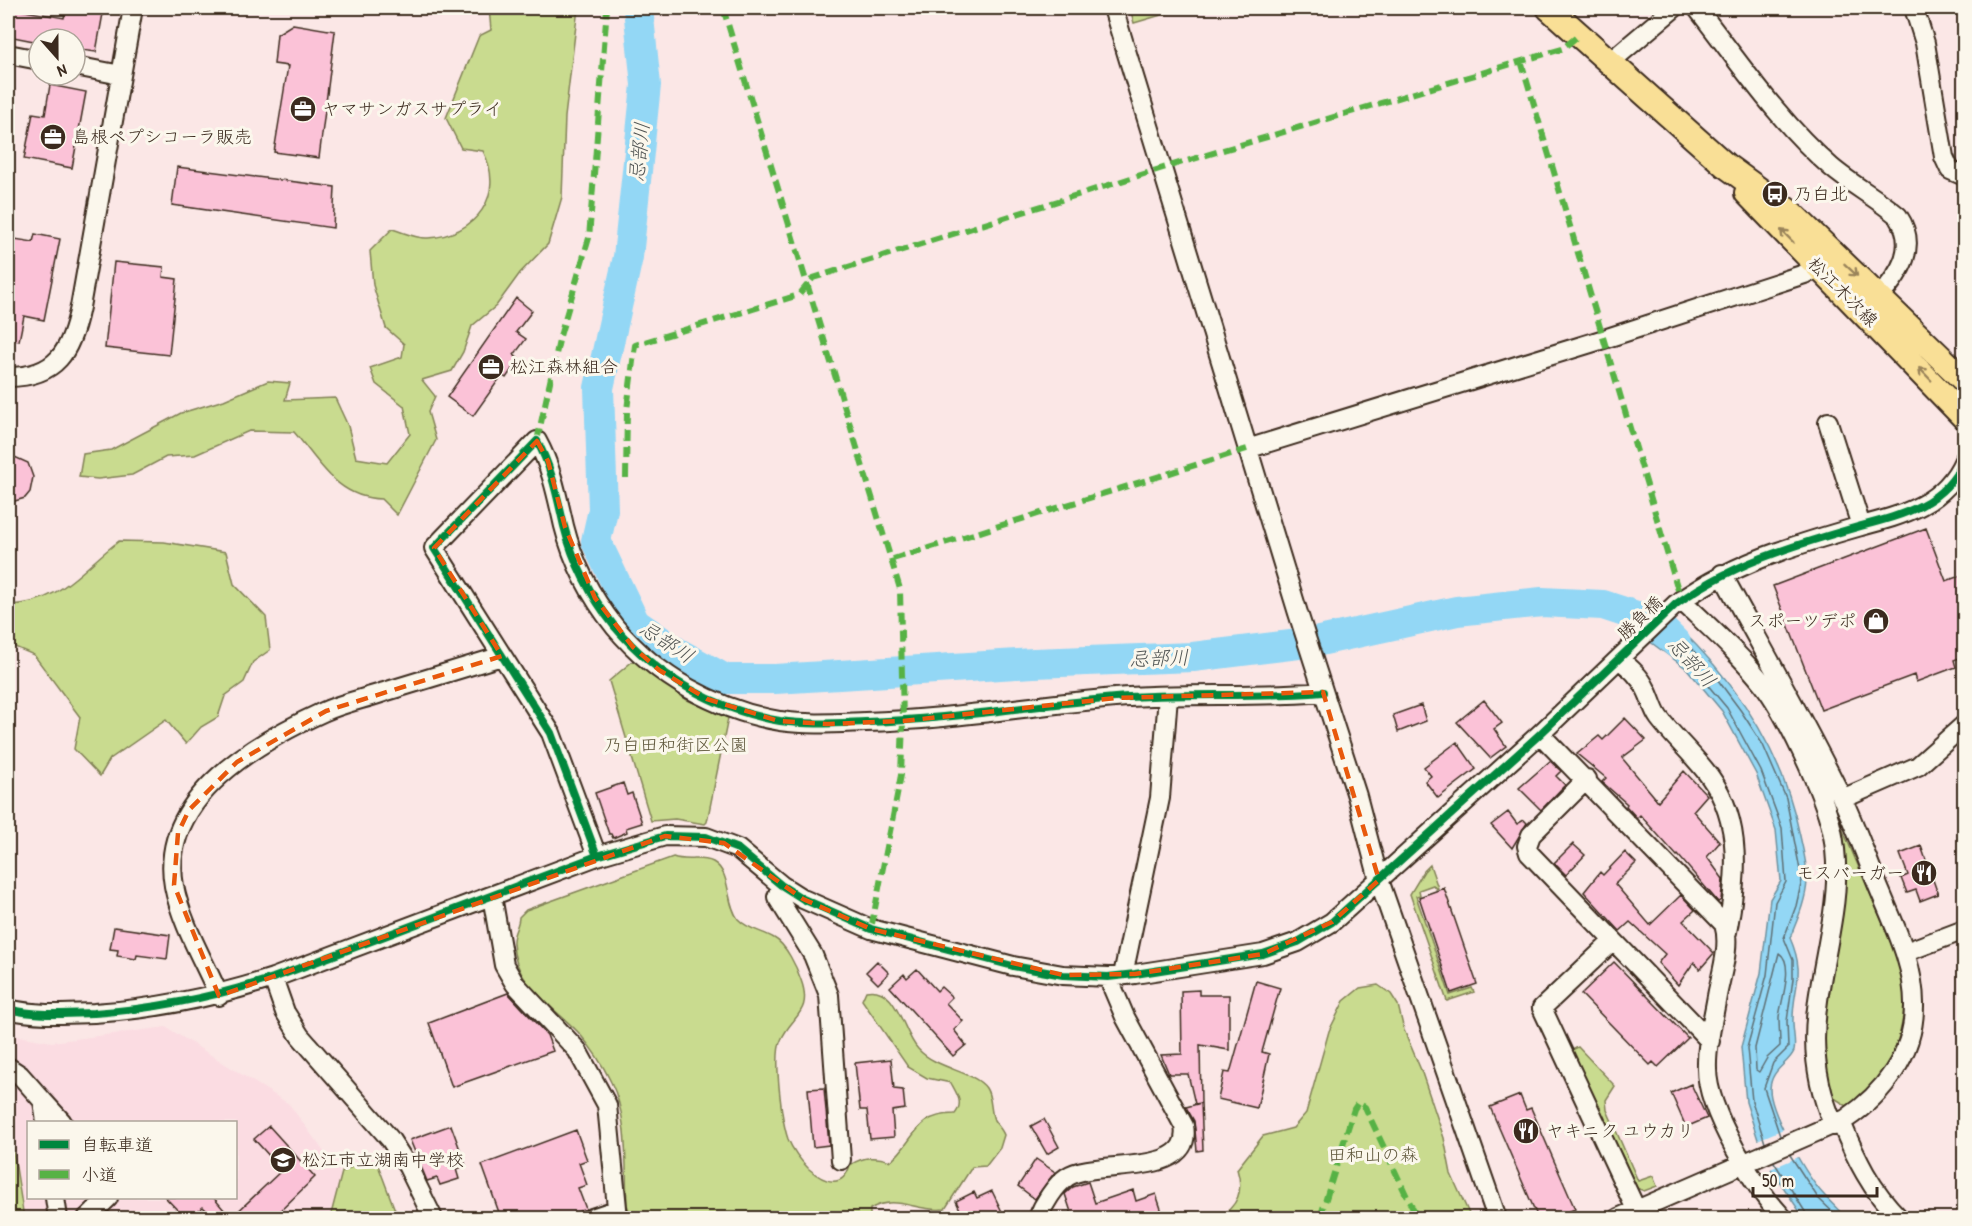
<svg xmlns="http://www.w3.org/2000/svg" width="1972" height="1226" viewBox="0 0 1972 1226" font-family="'Patrick Hand','Klee One',sans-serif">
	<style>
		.built { fill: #fbdce2; fill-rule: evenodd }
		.green { fill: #c9db8f; stroke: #828256; stroke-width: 1.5 }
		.water { fill: #93d7f5; stroke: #70929f; stroke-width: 1.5 }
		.pier { fill: #fbe7e6 }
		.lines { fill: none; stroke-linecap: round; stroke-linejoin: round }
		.shore { stroke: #5e6f74; stroke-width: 1.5 }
		.river { stroke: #93d7f5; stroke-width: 30 }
		.building { fill: #fbc2d7; stroke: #3b2a1e; stroke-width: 1.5 }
		.minor-casing { stroke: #3b2a1e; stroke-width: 22 }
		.major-casing { stroke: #3b2a1e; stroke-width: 28 }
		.minor { stroke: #fbf7ec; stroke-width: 18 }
		.major { stroke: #f9df96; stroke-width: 24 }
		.quiet { stroke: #57b245; stroke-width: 6; stroke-dasharray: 12 6; stroke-linecap: butt }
		.cycleway-casing { stroke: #fbf7ec; stroke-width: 11 }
		.cycleway { stroke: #00873e; stroke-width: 8 }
		.oneway { stroke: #9a845a }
		.marked { fill: none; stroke: #e8590c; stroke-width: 4.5; stroke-dasharray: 12 8; stroke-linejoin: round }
		.labels { text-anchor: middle; stroke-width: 6; stroke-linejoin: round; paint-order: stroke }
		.poi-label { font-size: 18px; fill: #3b2a1e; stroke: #fbf7ec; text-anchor: start }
		.street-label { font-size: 18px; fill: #3b2a1e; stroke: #fbf7ec }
		.park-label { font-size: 18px; fill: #5e563a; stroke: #fbf7ec }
		.water-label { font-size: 20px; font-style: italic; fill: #515554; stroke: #fbf7ec }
	</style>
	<rect width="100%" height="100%" fill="#fbe7e6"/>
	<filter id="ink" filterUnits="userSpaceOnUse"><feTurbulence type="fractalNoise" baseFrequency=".0167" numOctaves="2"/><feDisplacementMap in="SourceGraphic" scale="12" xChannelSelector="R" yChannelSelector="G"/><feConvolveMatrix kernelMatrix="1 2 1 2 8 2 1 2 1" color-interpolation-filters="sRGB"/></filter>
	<g filter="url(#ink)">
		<path class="built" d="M166 1027 289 1104 360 1201 370 1218H8V1034L52 1042ZM28 1122H236V1198H28Z"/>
		<path class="green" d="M489 8H578L565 117 562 197 548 244 520 273 496 306 472 326 463 352 452 371 422 380 435 396 428 412 436 440 397 515 381 499C337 498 320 462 294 432L249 431 195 455 166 457 132 475 98 479 79 477 83 454 111 450 181 413 224 400 268 381 290 383 285 400 335 398 348 426 356 458 387 463 410 434 404 406 376 384 370 368 402 357 404 344 386 328 373 285 370 251 392 229C403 232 417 239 428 238 476 235 506 195 483 151L461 148 446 118 479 36 491 30Z
			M1130 8H1185L1134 23Z
			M119 541 164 542 226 552 234 584 266 617 270 650 253 662 244 682 225 696 218 717 201 727 186 744 166 720 110 759 100 776 74 749 80 717 34 655 8 644V605C60 604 80 570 119 541Z
			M634 660 683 698 728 718 707 822 705 824 675 819 651 821 609 681Z
			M1842 828 1898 959C1914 1016 1897 1073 1847 1106L1828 1094 1820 1058 1837 830Z
			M673 857C686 862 701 856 713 862 732 873 725 902 738 919 748 930 763 931 774 938 786 944 797 968 801 980 813 1013 792 1015 781 1040 773 1056 782 1122 788 1139 793 1151 801 1161 809 1169 825 1183 843 1189 850 1165 864 1156 875 1156 891 1161 916 1140 914 1114 955 1114 964 1103 957 1094 951 1083L927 1078 908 1067 862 1000 866 991C898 985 902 1032 918 1049 936 1069 974 1071 986 1088 992 1097 990 1110 994 1120 997 1125 1002 1129 1004 1135L1000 1148 986 1166 972 1167 945 1209C917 1213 897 1193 870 1209V1218H632L627 1205C625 1166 629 1118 611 1082 603 1065 591 1047 578 1032 552 1005 514 985 513 943 512 934 519 926 519 917L526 910Z
			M1430 865 1438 888 1436 889 1433 885 1419 890 1420 895 1416 896 1450 995 1472 988 1474 992 1447 1001 1410 894 1424 871Z
			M1378 985 1391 994 1398 1005 1404 1030 1421 1070 1444 1138 1451 1174 1471 1218H1218C1238 1206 1244 1191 1237 1169L1263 1136 1293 1128 1306 1113 1329 1031 1344 1001 1360 988Z
			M1578 1047 1615 1086 1606 1100 1607 1110 1638 1181 1653 1176 1657 1186 1644 1191 1634 1187 1572 1050Z
			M13 1148 24 1218H8V1149Z
			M370 1162 378 1165 398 1218H330L342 1172 355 1165Z"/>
		<path class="water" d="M1656 607C1727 668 1781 743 1800 836 1803 850 1808 867 1807 881 1806 901 1797 920 1790 938 1807 977 1792 986 1793 1023 1793 1031 1796 1043 1794 1051 1789 1064 1771 1068 1770 1089 1770 1113 1807 1177 1824 1195 1831 1203 1839 1210 1846 1218H1804L1771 1169 1760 1146 1746 1102 1741 1047 1761 973 1770 899 1781 881 1776 830 1756 774 1722 711 1687 669 1634 630Z"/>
		<path class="pier" d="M1786 1128 1801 1156 1768 1170 1755 1141Z"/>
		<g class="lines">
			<path class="shore" d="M1669 625 1706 664 1741 711 1763 745 1786 798 1802 880 1796 906 1784 938 1793 960V979L1787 1021 1788 1048 1773 1063 1764 1088 1780 1136
				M1656 637 1691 665 1727 708 1761 771 1782 828 1786 882 1775 902 1767 975 1747 1048 1752 1101 1765 1143
				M1779 953C1795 963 1781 1001 1779 1017 1779 1027 1780 1036 1780 1046L1767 1058 1759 1072 1756 1070 1755 1048Z
				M1790 1155 1818 1198 1839 1218
				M1774 1162 1809 1218"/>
			<path class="river" d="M638 8 646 85 628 257 599 388 603 510 596 541 635 623 678 653 725 679H775L1034 663 1193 657 1315 642 1457 611 1542 602 1603 605 1655 622 1676 643"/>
		</g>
		<path class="building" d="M8 8 64 18 66 8H104L96 52 75 49V39H39V42L8 36Z
			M293 24 335 31 319 158 274 152 288 66 274 64 277 34Z
			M50 85 86 92 72 168 24 159 33 113 45 115Z
			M177 167 335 187 333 228 172 205Z
			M35 234 60 239 44 320 24 316 19 341 8 339V255L12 256 15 239 33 242Z
			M114 262 164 267 163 277 177 279 169 355 105 348Z
			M516 298 532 311 516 332 526 339 514 355 519 359 506 378 502 375 473 416 447 397Z
			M8 454 28 463 33 477 30 492 25 498 8 503Z
			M1926 528 1946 581 1965 574V656L1954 660 1956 667 1916 682 1914 675 1821 710 1773 586Z
			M1484 700 1502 723 1494 729 1506 746 1490 758 1457 722Z
			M1421 705 1426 721 1398 732 1393 715Z
			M1625 718 1646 740 1622 758 1658 801 1684 771 1707 795 1693 811 1720 842 1707 857 1723 879 1721 900 1718 902 1678 855 1677 856 1640 815 1637 818 1626 806 1627 804 1602 782 1606 778 1577 754 1599 736 1603 740Z
			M1457 742 1476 769 1438 798 1425 781 1431 776 1424 767Z
			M1550 761 1561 771 1556 776 1565 785 1541 810 1519 788Z
			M623 783 627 795 632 793 642 823 626 828 627 832 613 838 611 834H609L595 793Z
			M1508 812 1517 824 1524 820 1527 823 1512 848 1491 825Z
			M1573 844 1585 855 1566 875 1554 863Z
			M1921 846 1938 894 1920 901 1916 890 1907 893 1901 878 1908 875 1900 854Z
			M1625 852 1636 863 1615 884 1650 925 1681 895 1695 910 1683 921 1714 953 1700 969 1694 962 1678 985 1658 963 1665 954 1630 922 1620 931 1584 892 1600 872 1603 875Z
			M1444 888 1477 984 1451 993 1419 897Z
			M114 927 170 935 167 959 137 955 136 959 117 956 118 950 110 949Z
			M877 961 889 973 878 984 866 972Z
			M1614 962 1688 1038 1658 1067 1653 1062 1650 1065 1581 994Z
			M917 969 937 991 941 987 952 997 946 1003 963 1021 954 1030 966 1045 953 1056 890 987 904 974 907 978Z
			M1256 981 1280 988 1262 1052 1269 1054 1257 1108 1218 1099 1224 1072 1230 1073Z
			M1199 990V995H1229V1050L1200 1045 1201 1103 1195 1104 1188 1074H1169L1161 1055 1182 1054 1181 991Z
			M508 993 547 1035 553 1051 452 1087 429 1023Z
			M891 1059 894 1089 903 1090 905 1109 892 1111 894 1137 870 1139 867 1110H860L855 1063Z
			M1691 1084 1707 1118 1686 1127 1671 1093Z
			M824 1088 829 1145 813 1147 808 1089Z
			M1520 1095 1526 1110 1531 1108 1575 1209 1553 1218H1538L1490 1107Z
			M1201 1103 1203 1150 1197 1151 1194 1121 1186 1107Z
			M1044 1119 1059 1147 1047 1154 1031 1126Z
			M451 1125 466 1166 456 1169 459 1179 440 1185 437 1178 427 1181 410 1140Z
			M269 1126 315 1177 273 1218H214L203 1207 190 1218H185L165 1197H213L231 1218 282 1170 254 1139Z
			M576 1130 587 1160 579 1163 587 1185 578 1188 586 1209 559 1218H501L482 1165Z
			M1036 1159 1055 1172 1035 1199 1018 1186Z
			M1088 1182 1095 1203 1133 1190 1136 1201 1156 1194 1164 1218H1073L1065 1194 1073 1187Z
			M992 1191 1005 1218H964L956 1201 974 1192 977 1198Z"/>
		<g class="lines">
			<defs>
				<path id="minor" d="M1113 8 1298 613 1357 796 1379 880 1497 1218
					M1697 8C1739 62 1779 122 1831 167 1852 185 1877 198 1898 216 1918 246 1901 273 1879 297
					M1914 8 1925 43 1944 157 1950 170 1964 176
					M8 54 39 60
					M1610 62 1674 8
					M75 66 121 75
					M8 377C57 377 71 351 80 307L133 8
					M1828 422 1861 526
					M1247 449 1604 339 1820 269
					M1681 600C1709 627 1740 654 1764 685 1779 705 1791 729 1802 752 1830 811 1843 846 1833 913 1821 994 1799 1045 1834 1126
					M1619 659C1630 668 1640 676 1646 689 1651 698 1653 710 1659 718 1675 739 1695 756 1710 777 1743 823 1737 879 1727 932
					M1540 734 1724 924C1731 946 1721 974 1717 996 1713 1020 1706 1045 1707 1069 1707 1111 1755 1188 1783 1218
					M1587 779 1531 835 1527 846 1529 853 1710 1041
					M1842 799 1918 766 1964 725
					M597 856 551 733 434 548 537 441C552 468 557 496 564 526 573 562 592 598 615 627 657 677 716 710 780 721 808 725 837 723 865 722 949 720 1032 705 1115 698 1184 692 1254 698 1323 692
					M781 885 777 897 813 955 829 995 841 1160
					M492 896 504 965 515 984 577 1050 607 1105 618 1218
					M1613 941 1542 1008 1640 1218
					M1906 952 1964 930
					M1123 975 1160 798 1168 696
					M273 978 285 1012 300 1036 390 1139 408 1167 433 1218
					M219 996C204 961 181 923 174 886 158 799 257 742 323 712 342 703 364 699 384 692 423 680 463 668 502 656
					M8 1009C35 1016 66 1014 94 1013 157 1009 214 997 273 978L597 856 665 836 706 837 738 849 781 885 803 899 871 929 1013 966 1063 975 1108 977 1135 974 1263 954 1298 942 1332 922 1540 734 1676 604C1708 581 1741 565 1778 552 1805 542 1833 534 1861 526 1903 515 1945 504 1964 460
					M8 1067 20 1075 43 1101 46 1122
					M43 1101 62 1122
					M1841 1122C1856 1159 1871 1190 1899 1218
					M55 1198 58 1218
					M87 1218 108 1198
					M592 1218 616 1210
					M1038 1218C1043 1205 1055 1185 1067 1177 1094 1158 1194 1180 1184 1126L1125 1017 1108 977
					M1618 1218 1846 1119C1883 1094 1914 1054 1914 1007 1915 965 1894 925 1878 886 1866 857 1856 827 1842 798 1805 722 1762 648 1722 574"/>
				<path id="major" d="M1549 8 1725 165 1791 213 1964 380
					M1747 193 1964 417"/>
			</defs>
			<use href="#minor" class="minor-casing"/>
			<use href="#major" class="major-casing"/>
			<use href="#minor" class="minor"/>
			<use href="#major" class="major"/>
			<path class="quiet" d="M723 8 900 589 903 721 901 775 871 929
				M1521 61 1681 600
				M537 441 560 336 589 238 607 8
				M626 478 627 410 635 345 799 295 813 278 1163 168 1562 49 1579 35
				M893 559 1247 449
				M1320 1218 1354 1109 1358 1103 1365 1107 1417 1218"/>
			<defs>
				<path id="cycleway" d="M597 856 551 733 434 548 537 441C552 468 557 496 564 526 573 562 592 598 615 627 657 677 716 710 780 721 808 725 837 723 865 722 949 720 1032 705 1115 698 1184 692 1254 698 1323 692
					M8 1009C35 1016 66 1014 94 1013 157 1009 214 997 273 978L597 856 665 836 706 837 738 849 781 885 803 899 871 929 1013 966 1063 975 1108 977 1135 974 1263 954 1298 942 1332 922 1540 734 1676 604C1708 581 1741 565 1778 552 1805 542 1833 534 1861 526 1903 515 1945 504 1964 460"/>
			</defs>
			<use href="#cycleway" class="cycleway-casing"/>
			<use href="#cycleway" class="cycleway"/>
		</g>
		<defs><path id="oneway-shaft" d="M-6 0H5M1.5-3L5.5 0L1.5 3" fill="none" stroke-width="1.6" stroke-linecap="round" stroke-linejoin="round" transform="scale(1.5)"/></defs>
		<g class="oneway">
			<use href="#oneway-shaft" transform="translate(1787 236) rotate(-135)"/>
			<use href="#oneway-shaft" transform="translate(1851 270) rotate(43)"/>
			<use href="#oneway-shaft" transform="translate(1925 374) rotate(-134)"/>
		</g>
	</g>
	<path class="marked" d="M537 441 548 461 565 527 595 598 633 647 659 670 707 699 779 721 827 724 903 721 1116 698 1323 692 1379 880 1332 922 1263 954 1135 974 1063 975 871 929 803 899 724 843 665 836 219 996 174 885 178 833 189 810 237 762 326 711 502 656 434 548Z"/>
	<defs>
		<symbol id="office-disc" viewBox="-11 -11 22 22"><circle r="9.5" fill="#3b2a1e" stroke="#fbf7ec"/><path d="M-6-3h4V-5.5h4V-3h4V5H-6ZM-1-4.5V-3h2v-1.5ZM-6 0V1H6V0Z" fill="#fff"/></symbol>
		<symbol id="bus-disc" viewBox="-11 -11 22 22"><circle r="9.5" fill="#3b2a1e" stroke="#fbf7ec"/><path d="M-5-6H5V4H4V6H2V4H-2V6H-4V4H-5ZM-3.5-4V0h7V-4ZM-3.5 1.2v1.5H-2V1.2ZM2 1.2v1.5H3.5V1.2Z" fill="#fff"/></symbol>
		<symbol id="shop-disc" viewBox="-11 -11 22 22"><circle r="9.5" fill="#3b2a1e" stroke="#fbf7ec"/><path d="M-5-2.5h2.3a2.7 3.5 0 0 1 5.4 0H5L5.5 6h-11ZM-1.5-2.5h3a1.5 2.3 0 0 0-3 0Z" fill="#fff"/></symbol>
		<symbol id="restaurant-disc" viewBox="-11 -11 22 22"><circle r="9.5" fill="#3b2a1e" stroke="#fbf7ec"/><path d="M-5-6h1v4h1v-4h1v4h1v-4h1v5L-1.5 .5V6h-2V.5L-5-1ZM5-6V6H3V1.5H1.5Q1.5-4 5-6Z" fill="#fff"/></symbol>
		<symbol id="school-disc" viewBox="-11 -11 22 22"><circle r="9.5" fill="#3b2a1e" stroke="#fbf7ec"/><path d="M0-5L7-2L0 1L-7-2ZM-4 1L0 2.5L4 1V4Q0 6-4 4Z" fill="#fff"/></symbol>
	</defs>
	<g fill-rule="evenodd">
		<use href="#office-disc" x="288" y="94" width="30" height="30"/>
		<use href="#office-disc" x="38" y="122" width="30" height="30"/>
		<use href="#bus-disc" x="1760" y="179" width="30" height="30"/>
		<use href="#office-disc" x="476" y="352" width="30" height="30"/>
		<use href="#shop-disc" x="1861" y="606" width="30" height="30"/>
		<use href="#restaurant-disc" x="1909" y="858" width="30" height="30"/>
		<use href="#restaurant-disc" x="1511" y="1116" width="30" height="30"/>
		<use href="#school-disc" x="268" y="1145" width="30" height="30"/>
	</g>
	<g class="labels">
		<g class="poi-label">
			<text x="322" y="115">ヤマサンガスサプライ</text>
			<text x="72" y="143">島根ペプシコーラ販売</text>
			<text x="1794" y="200">乃白北</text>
			<text x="510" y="373">松江森林組合</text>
			<text x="1856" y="627" text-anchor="end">スポーツデポ</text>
			<text x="1904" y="879" text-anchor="end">モスバーガー</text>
			<text x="1546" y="1137">ヤキニク ユウカリ</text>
			<text x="302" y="1166">松江市立湖南中学校</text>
		</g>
		<g class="street-label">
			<text transform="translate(1843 292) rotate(45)" y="6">松江木次線</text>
			<text transform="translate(1640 618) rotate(-44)" y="6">勝負橋</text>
		</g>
		<g class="park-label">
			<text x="676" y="751">乃白田和街区公園</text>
			<text x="1373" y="1161">田和山の森</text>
		</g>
		<g class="water-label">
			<text transform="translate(639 152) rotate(-84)" y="7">忌部川</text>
			<text transform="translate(667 642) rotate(33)" y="7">忌部川</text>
			<text transform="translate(1159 658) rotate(-2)" y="7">忌部川</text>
			<text transform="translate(1692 662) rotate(48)" y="7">忌部川</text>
		</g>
	</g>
	<rect width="1972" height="1226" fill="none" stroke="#fbf7ec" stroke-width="30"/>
	<rect x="15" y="15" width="1942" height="1196" fill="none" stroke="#3b2a1e" stroke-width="2" filter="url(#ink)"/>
	<rect x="27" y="1121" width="210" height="78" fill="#fbf7ec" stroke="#aea59a" stroke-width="1.5"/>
	<rect x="39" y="1140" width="30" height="9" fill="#00873e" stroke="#aea59a" stroke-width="1.5"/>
	<text x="81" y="1151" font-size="18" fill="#3b2a1e">自転車道</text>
	<rect x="39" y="1170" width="30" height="9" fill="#57b245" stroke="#aea59a" stroke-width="1.5"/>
	<text x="81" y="1181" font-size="18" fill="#3b2a1e">小道</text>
	<g transform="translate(57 57) rotate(159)"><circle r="28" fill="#fbf7ec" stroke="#aea59a" stroke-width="1.5"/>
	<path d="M0-4.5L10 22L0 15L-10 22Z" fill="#3b2a1e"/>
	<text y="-9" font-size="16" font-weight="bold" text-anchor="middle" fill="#3b2a1e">N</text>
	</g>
	<path d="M1753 1187v9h124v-9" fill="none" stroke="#3b2a1e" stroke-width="3"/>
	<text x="1762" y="1187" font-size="18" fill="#3b2a1e" stroke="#fbf7ec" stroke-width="4.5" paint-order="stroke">50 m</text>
</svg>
